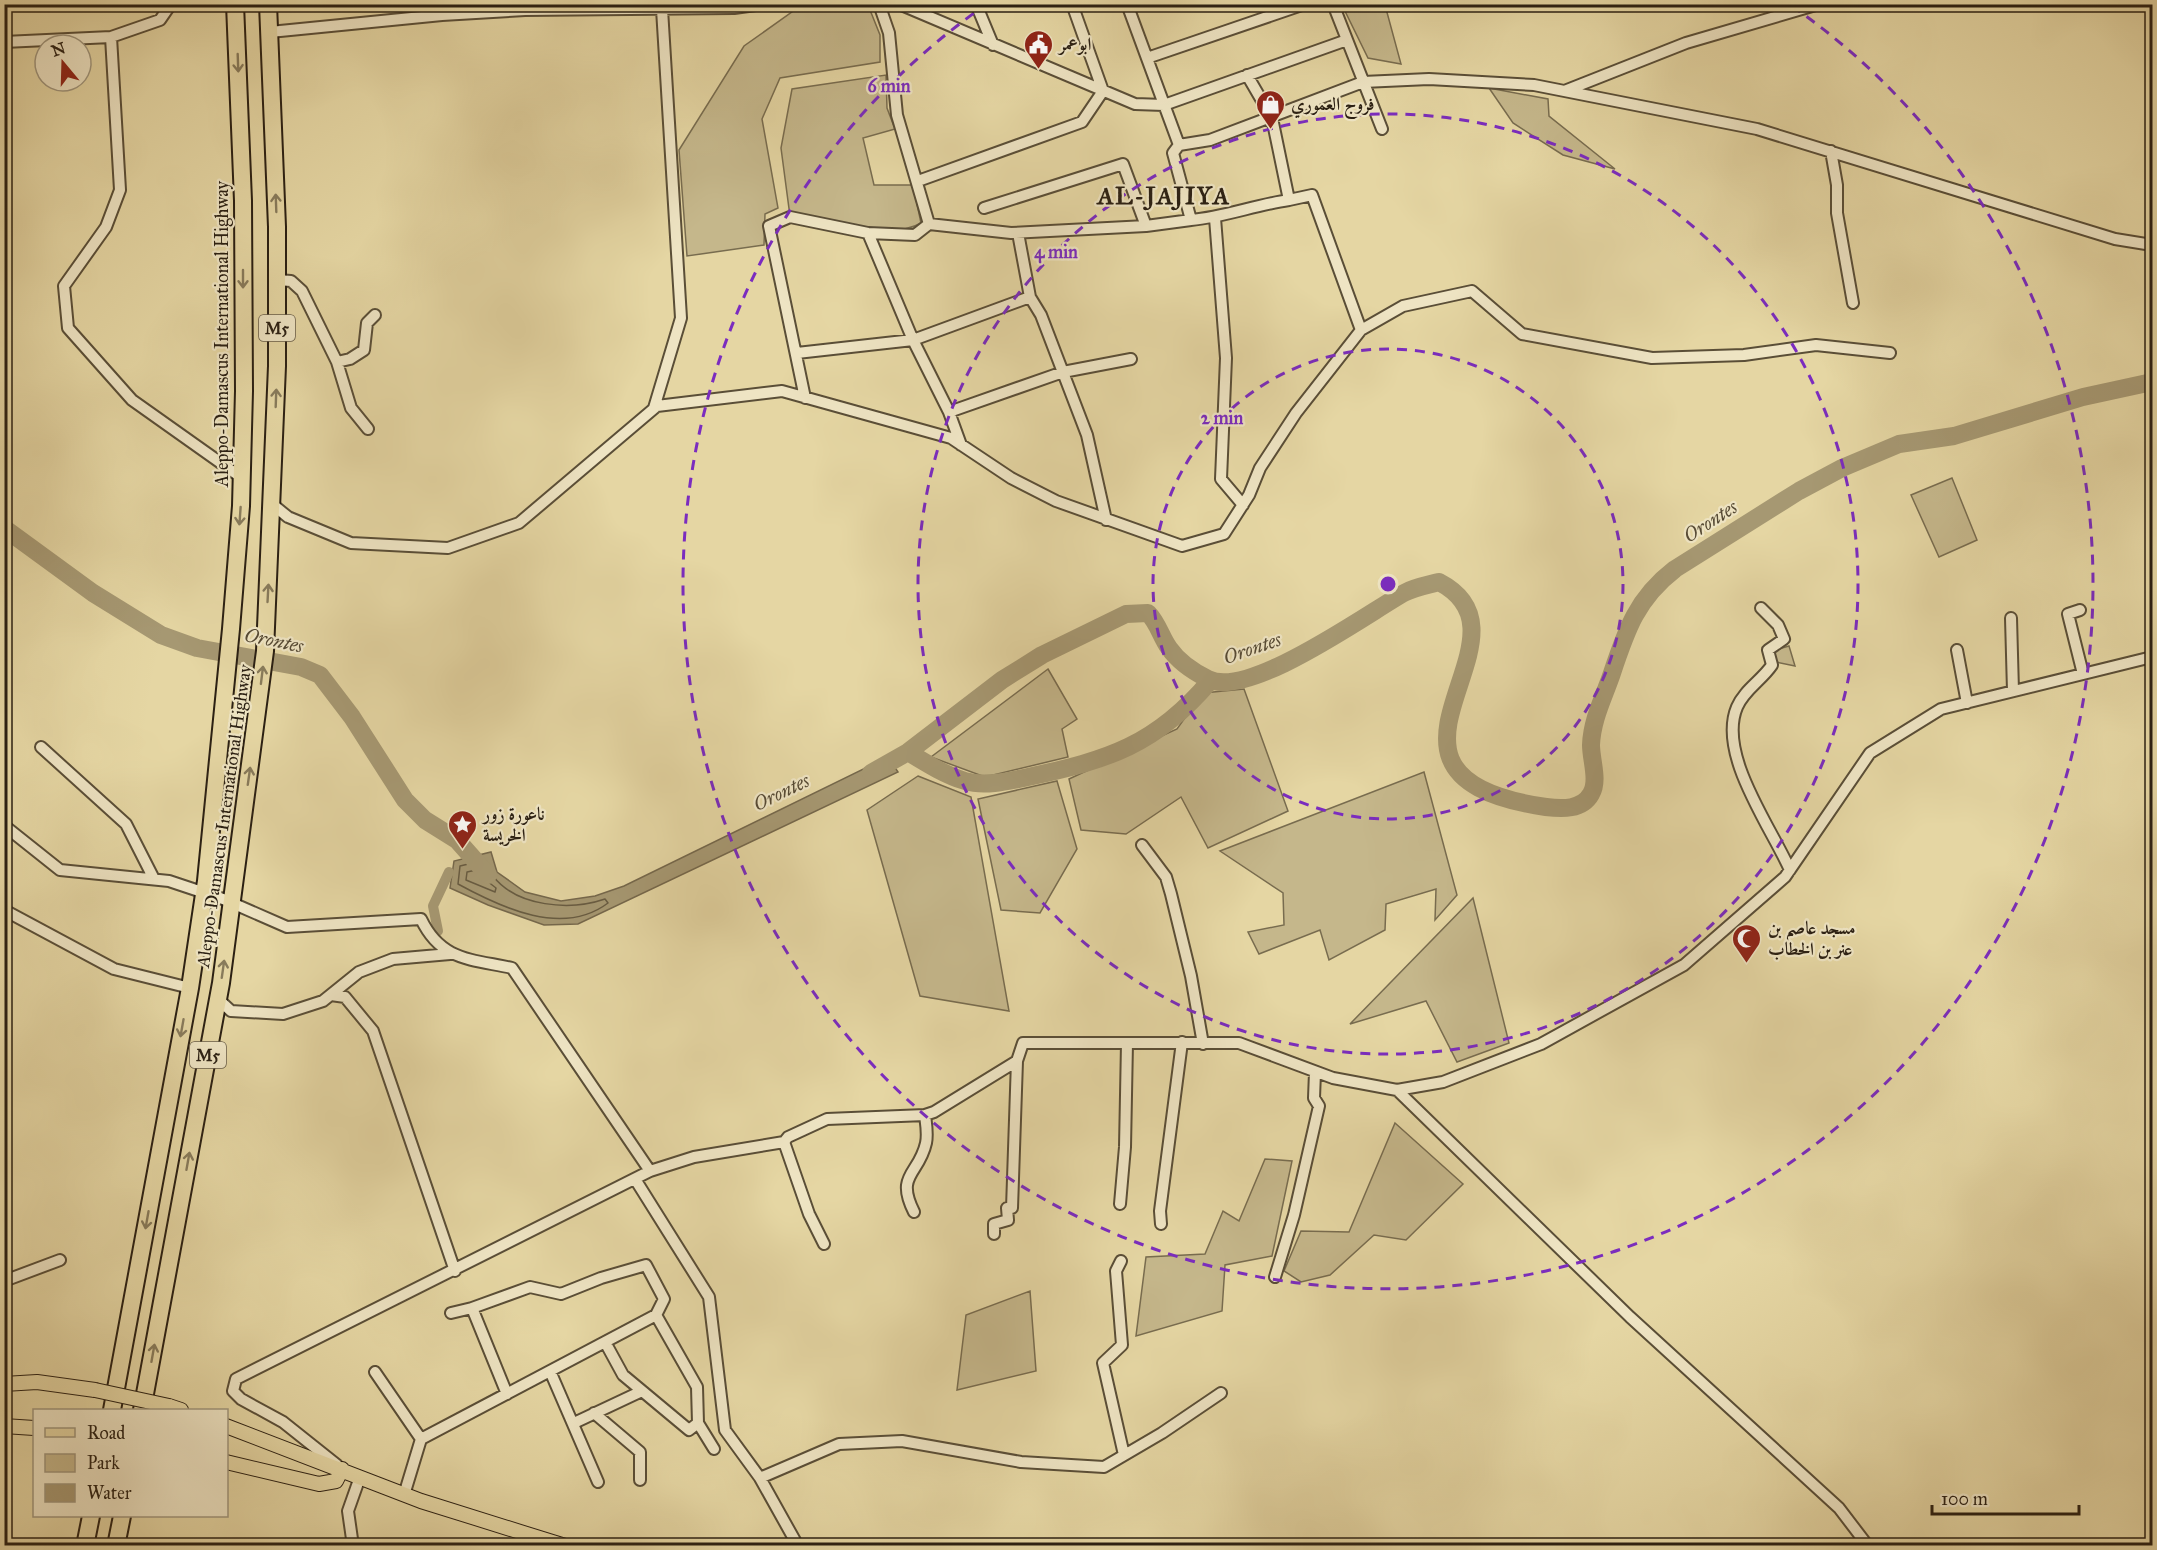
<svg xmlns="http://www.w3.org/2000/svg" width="2157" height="1550" viewBox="0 0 2157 1550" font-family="'IM FELL Great Primer',Amiri,serif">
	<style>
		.green { fill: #c5b78b; stroke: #786c4f; stroke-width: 1.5 }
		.water { fill: #a69872; stroke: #75684c; stroke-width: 1.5 }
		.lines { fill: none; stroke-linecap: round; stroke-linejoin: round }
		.shore { stroke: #685c42; stroke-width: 1.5 }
		.canal { stroke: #a69872; stroke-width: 10 }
		.river { stroke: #a69872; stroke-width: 18 }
		.minor-casing { stroke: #5a4e37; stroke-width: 14 }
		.major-casing { stroke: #2b2013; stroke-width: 16 }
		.highway-casing { stroke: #2b2013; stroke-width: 20 }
		.minor { stroke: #eee4c3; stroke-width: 10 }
		.major { stroke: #e5d6a3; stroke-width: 14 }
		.highway { stroke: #e5d6a3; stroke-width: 16 }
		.major-bridge-casing { stroke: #2b2013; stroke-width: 16; stroke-linecap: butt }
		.major-bridge { stroke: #e5d6a3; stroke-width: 14 }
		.oneway { stroke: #887b5b }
		.ring { fill: none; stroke: #7b2cbf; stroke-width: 3; stroke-dasharray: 10 8 }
		.labels { text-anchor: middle; stroke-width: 4.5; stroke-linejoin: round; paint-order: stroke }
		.shield { fill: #eee4c3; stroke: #665b48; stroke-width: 1.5 }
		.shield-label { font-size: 16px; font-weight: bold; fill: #2b2013 }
		.poi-label { font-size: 18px; font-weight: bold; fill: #2b2013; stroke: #eee4c3; text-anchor: start }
		.street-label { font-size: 18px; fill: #2b2013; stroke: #eee4c3 }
		.water-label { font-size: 20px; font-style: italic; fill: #564a34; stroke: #eee4c3 }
		.district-label { font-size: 24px; font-weight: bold; letter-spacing: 1.5px; fill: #2b2013; stroke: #eee4c3 }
		.centre { fill: #7b2cbf; stroke: #eee4c3; stroke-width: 3 }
		.ring-label { font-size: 18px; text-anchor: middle; font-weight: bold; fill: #7b2cbf; stroke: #eee4c3; stroke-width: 4.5; stroke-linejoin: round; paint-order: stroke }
	</style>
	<rect width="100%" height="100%" fill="#e5d6a3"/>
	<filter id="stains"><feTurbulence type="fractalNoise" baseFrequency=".00333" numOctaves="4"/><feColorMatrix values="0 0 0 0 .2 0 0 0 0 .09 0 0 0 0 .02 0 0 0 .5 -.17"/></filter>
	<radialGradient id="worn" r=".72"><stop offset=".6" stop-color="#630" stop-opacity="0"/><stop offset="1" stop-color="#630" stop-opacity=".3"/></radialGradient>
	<path class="green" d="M818 4 868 5 880 35V62L780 78 762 119 778 208 765 214 764 245 687 256 679 150 744 46 799 7Z
		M1342 5H1385L1401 64 1368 58Z
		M886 75 887 108 895 129 863 138 874 185H913L921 223C892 241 824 221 790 216L781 148 792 89Z
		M1489 88 1548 99 1549 116 1615 169 1563 155 1513 123Z
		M1952 478 1977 540 1939 557 1911 495Z
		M1789 646 1795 666 1776 662 1772 651Z
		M1048 669 1077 719 1062 729 1068 757 985 777 931 757Z
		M1244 689 1288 811 1208 848 1181 797 1126 834 1081 830 1069 779 1177 729 1203 693Z
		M1424 772 1457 895 1435 920 1436 889 1386 904 1385 930 1329 960 1320 930 1259 954 1248 932 1284 925 1283 893 1220 851Z
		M918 776 971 797 1009 1011 920 996 867 810Z
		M1057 781 1077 849 1040 913 1001 910 978 799Z
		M1473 898 1509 1043 1457 1062 1426 1001 1350 1024Z
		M1395 1123 1463 1184 1406 1240 1374 1235 1330 1275 1301 1282 1284 1271 1301 1231 1349 1232Z
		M1265 1159 1292 1161 1272 1256 1225 1265 1222 1311 1136 1336 1146 1257 1205 1254 1223 1211 1239 1221Z
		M1030 1291 1036 1371 957 1390 966 1315Z"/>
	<path class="water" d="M888 757 898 772 578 924 544 925 488 905 450 888 454 861 491 852 497 872 525 892 561 901 595 896 624 886Z"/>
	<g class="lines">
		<path class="shore" d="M485 860C489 864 489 871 493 876 517 907 570 911 605 899L608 903C563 937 502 908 458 884L460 866Z
			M481 869 487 881 496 888 495 892 466 880 467 872Z"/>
		<path class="canal" d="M438 931 433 906 449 872"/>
		<path class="river" d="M4 528 93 593 161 635 197 648 301 667 320 675 352 717 405 800 425 820 457 840 488 875
			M908 752C926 763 945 775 965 781 985 787 1009 781 1028 777 1108 760 1156 745 1210 681
			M871 773 908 752 1002 680 1042 655 1126 614 1148 613C1158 623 1161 637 1169 648 1178 661 1194 672 1208 679 1248 700 1368 613 1404 593 1415 587 1428 585 1439 582 1547 638 1333 776 1546 807 1562 809 1582 810 1591 794 1599 781 1591 760 1591 745 1592 720 1603 699 1611 676 1626 631 1636 599 1675 569L1799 491 1842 468 1899 444 1954 436 2083 397 2152 382"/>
		<defs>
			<path id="minor" d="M899 4 1135 104 1164 105 1347 40
				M976 4 993 45
				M1127 4 1179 145 1210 140 1363 82 1429 79 1534 85 1757 129 2115 239 2152 245
				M1333 4 1382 129
				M270 32 442 15 525 10 734 8 763 4
				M111 37 120 190 106 227 64 286 68 328 132 400 242 478
				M4 42 111 37 160 20 171 4
				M1147 58 1305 4
				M1567 90 1686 43 1819 4
				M1831 151 1837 185V213L1853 303
				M918 181 1082 122 1103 91 1072 4
				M984 208 1123 164 1146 226
				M1215 218 1226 358 1221 479 1243 505
				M1191 220C1224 217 1255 205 1289 200
				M929 224 1011 233 1146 226 1191 220 1173 153 1179 145
				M868 233 913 340 949 412 961 445
				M277 280 291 281 302 291 337 362 351 408 368 429
				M1030 297 1041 315 1087 435 1106 520
				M1361 330 1403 306 1472 291 1522 334 1652 358 1744 355 1816 345 1890 353
				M797 353 913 340 1030 297 1018 233
				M337 362 350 359 364 350 367 323 375 315
				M805 398 769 226 790 217 868 233 915 235 929 224 897 115 889 33 879 4
				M654 408 681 318 662 9
				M949 412 1063 372 1131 359
				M272 504 288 517 351 543 448 548 519 523 657 406 782 391 951 438 1011 478 1056 501 1182 546 1224 534 1249 495 1260 468 1296 413 1361 330 1312 195 1289 200 1272 118 1247 75
				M1761 608 1778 625 1784 639 1768 650 1772 665C1762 680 1744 690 1737 707 1717 754 1771 827 1790 870
				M2080 610 2068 614 2083 674
				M2011 618 2013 691
				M1957 650 1967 703
				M41 747 126 824 154 879
				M6 827 60 870 169 881 223 899 287 927 421 919C441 961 471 959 512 968L650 1171
				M1142 845 1166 877 1171 894 1191 976 1203 1044
				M4 910 114 969 190 988
				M331 995 345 997 373 1031 455 1271
				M218 999 231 1011 283 1014 323 1001 359 972 393 959 450 954
				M1397 1090 1630 1317 1839 1508 1868 1546
				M784 1142 809 1214 824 1244
				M635 1179 709 1297 725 1430 760 1478 798 1546
				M1120 1204 1125 1147 1127 1043
				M914 1212C895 1174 919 1175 926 1143 928 1134 926 1123 925 1115
				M1161 1224 1160 1211 1182 1042
				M994 1234V1224L1008 1220 1007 1208H1012L1017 1061
				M1121 1261 1116 1271 1122 1345 1103 1363 1124 1455
				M1275 1277 1294 1215 1319 1106 1314 1098 1315 1072
				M4 1281 60 1260
				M472 1308 530 1287 561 1294 601 1278 646 1265 664 1299 656 1315
				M451 1313 472 1308 507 1394
				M605 1342 623 1375 689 1430 698 1423
				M550 1371 598 1482
				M375 1372 421 1439 404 1495
				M594 1413 640 1452V1480
				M574 1423 642 1391
				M421 1439 656 1315 697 1387 698 1423 714 1449
				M337 1465 283 1422 241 1399 233 1391 236 1379 650 1171 694 1157 784 1142 788 1137 827 1119 925 1115 934 1112 1017 1061 1023 1043H1239L1333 1078 1397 1090 1443 1082 1541 1044 1684 965 1785 877 1870 753 1941 709 2152 657
				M760 1478 839 1444 902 1441 1021 1462 1104 1467 1162 1433 1221 1393
				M353 1546 348 1511 360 1477"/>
			<path id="major" d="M4 1384 37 1382 95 1390
				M169 1406 181 1410
				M4 1426 34 1428
				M226 1426 421 1501 565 1546
				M226 1462 319 1484 336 1481 342 1469"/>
			<path id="highway" d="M112 1410 190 988 206 881 231 629 241 506 244 391 243 201 235 4
				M142 1410 221 983 265 651 277 366V227L268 4
				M85 1546 91 1516
				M116 1546 122 1516"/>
		</defs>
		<use href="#minor" class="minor-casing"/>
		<use href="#major" class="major-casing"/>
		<use href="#highway" class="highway-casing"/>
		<use href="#minor" class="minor"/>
		<use href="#major" class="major"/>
		<use href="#highway" class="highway"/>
		<defs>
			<path id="major-bridge" d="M95 1390 169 1406"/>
		</defs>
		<use href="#major-bridge" class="major-bridge-casing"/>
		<use href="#major-bridge" class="major-bridge"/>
	</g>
	<defs><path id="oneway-shaft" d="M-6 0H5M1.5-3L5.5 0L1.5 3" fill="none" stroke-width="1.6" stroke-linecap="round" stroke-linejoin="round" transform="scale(1.5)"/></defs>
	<g class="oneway">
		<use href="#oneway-shaft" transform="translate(238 63) rotate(88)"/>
		<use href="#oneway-shaft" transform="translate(276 203) rotate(-92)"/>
		<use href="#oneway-shaft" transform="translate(243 279) rotate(90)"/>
		<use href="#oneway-shaft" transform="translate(276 398) rotate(-88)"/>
		<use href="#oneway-shaft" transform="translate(240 516) rotate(94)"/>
		<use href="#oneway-shaft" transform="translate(268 593) rotate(-87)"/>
		<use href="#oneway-shaft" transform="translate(262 675) rotate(-83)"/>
		<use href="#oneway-shaft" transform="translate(249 776) rotate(-82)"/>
		<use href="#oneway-shaft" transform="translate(223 969) rotate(-82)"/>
		<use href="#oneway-shaft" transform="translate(182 1028) rotate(100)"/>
		<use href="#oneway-shaft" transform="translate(188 1161) rotate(-80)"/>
		<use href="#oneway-shaft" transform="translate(147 1220) rotate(100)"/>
		<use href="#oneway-shaft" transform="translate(153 1353) rotate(-80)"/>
	</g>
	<g class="ring">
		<circle cx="1388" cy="584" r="235"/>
		<circle cx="1388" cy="584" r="470"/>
		<path d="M1792 6A705 705 0 1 1 984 6"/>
	</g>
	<defs>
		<symbol id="civic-pin" viewBox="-11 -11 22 30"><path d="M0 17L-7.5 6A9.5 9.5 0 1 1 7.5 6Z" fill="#8f2418" stroke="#eee4c3"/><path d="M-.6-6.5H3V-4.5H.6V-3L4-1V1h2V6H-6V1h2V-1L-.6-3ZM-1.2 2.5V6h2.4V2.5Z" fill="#fff"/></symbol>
		<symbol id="shop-pin" viewBox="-11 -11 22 30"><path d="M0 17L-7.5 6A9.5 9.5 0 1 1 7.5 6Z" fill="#8f2418" stroke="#eee4c3"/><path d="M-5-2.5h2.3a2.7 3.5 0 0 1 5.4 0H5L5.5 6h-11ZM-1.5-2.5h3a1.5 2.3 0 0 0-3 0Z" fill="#fff"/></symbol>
		<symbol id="sight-pin" viewBox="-11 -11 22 30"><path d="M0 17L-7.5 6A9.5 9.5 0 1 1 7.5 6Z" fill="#8f2418" stroke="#eee4c3"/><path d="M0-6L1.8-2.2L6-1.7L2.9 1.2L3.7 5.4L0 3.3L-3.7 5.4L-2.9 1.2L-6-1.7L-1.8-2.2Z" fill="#fff"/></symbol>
		<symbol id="mosque-pin" viewBox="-11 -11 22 30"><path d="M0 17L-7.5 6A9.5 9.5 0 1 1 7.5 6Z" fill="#8f2418" stroke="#eee4c3"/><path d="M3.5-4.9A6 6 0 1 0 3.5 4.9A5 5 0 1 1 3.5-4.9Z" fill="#fff"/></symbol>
	</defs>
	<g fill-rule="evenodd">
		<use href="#civic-pin" x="1022" y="28" width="33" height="45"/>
		<use href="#shop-pin" x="1254" y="88" width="33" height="45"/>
		<use href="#sight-pin" x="446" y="808" width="33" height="45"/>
		<use href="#mosque-pin" x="1730" y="922" width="33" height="45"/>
	</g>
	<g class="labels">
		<g class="shield">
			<rect x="259" y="315" width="36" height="26" rx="4.5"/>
			<rect x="190" y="1042" width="36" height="26" rx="4.5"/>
		</g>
		<g class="shield-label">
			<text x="277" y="334">M5</text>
			<text x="208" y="1061">M5</text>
		</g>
		<g class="poi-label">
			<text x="1059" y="50">ابوعمر</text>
			<text x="1291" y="110">فروج العموري</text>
			<text x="483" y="820">ناعورة زور<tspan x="483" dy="21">الخريسة</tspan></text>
			<text x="1768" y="934">مسجد عاصم بن<tspan x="1768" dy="21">عنر بن الخطاب</tspan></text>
		</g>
		<g class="street-label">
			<text transform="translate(222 334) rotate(-90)" y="6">Aleppo-Damascus International Highway</text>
			<text transform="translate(224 816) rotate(-82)" y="6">Aleppo-Damascus International Highway</text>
		</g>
		<g class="water-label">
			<text transform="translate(1710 521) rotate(-33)" y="7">Orontes</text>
			<text transform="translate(274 640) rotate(12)" y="7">Orontes</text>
			<text transform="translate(1252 648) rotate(-19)" y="7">Orontes</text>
			<text transform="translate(781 792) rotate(-26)" y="7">Orontes</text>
		</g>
		<g class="district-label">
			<text x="1164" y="204">AL-JAJIYA</text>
		</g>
	</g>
	<circle cx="1388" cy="584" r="9" class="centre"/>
	<g class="ring-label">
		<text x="889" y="92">6 min</text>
		<text x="1056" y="258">4 min</text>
		<text x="1222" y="424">2 min</text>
	</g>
	<rect width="2157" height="1550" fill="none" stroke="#e5d6a3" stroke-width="24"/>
	<rect x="6" y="6" width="2145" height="1538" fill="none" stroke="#2b2013" stroke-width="3"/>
	<rect x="12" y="12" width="2133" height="1526" fill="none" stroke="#2b2013" stroke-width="1.5"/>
	<rect x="33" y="1409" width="195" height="108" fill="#eee4c3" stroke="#a0967d" stroke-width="1.5"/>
	<rect x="45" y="1428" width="30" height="9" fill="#e5d6a3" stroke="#a0967d" stroke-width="1.5"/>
	<text x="87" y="1439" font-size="18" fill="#2b2013">Road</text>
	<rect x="45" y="1454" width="30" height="18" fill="#c5b78b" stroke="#a0967d" stroke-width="1.5"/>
	<text x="87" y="1469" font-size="18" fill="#2b2013">Park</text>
	<rect x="45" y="1484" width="30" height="18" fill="#a69872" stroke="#a0967d" stroke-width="1.5"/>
	<text x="87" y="1499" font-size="18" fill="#2b2013">Water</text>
	<g transform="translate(63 63) rotate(341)"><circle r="28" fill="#eee4c3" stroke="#a0967d" stroke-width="1.5"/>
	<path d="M0-4.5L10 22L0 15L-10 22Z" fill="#8f2418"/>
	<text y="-9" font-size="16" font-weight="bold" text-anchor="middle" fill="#2b2013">N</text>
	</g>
	<path d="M1932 1505v9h147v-9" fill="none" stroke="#2b2013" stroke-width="3"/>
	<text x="1941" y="1505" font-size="18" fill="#2b2013" stroke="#eee4c3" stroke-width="4.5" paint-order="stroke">100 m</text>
	<rect width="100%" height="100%" filter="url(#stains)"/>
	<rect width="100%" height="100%" fill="url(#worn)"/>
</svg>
